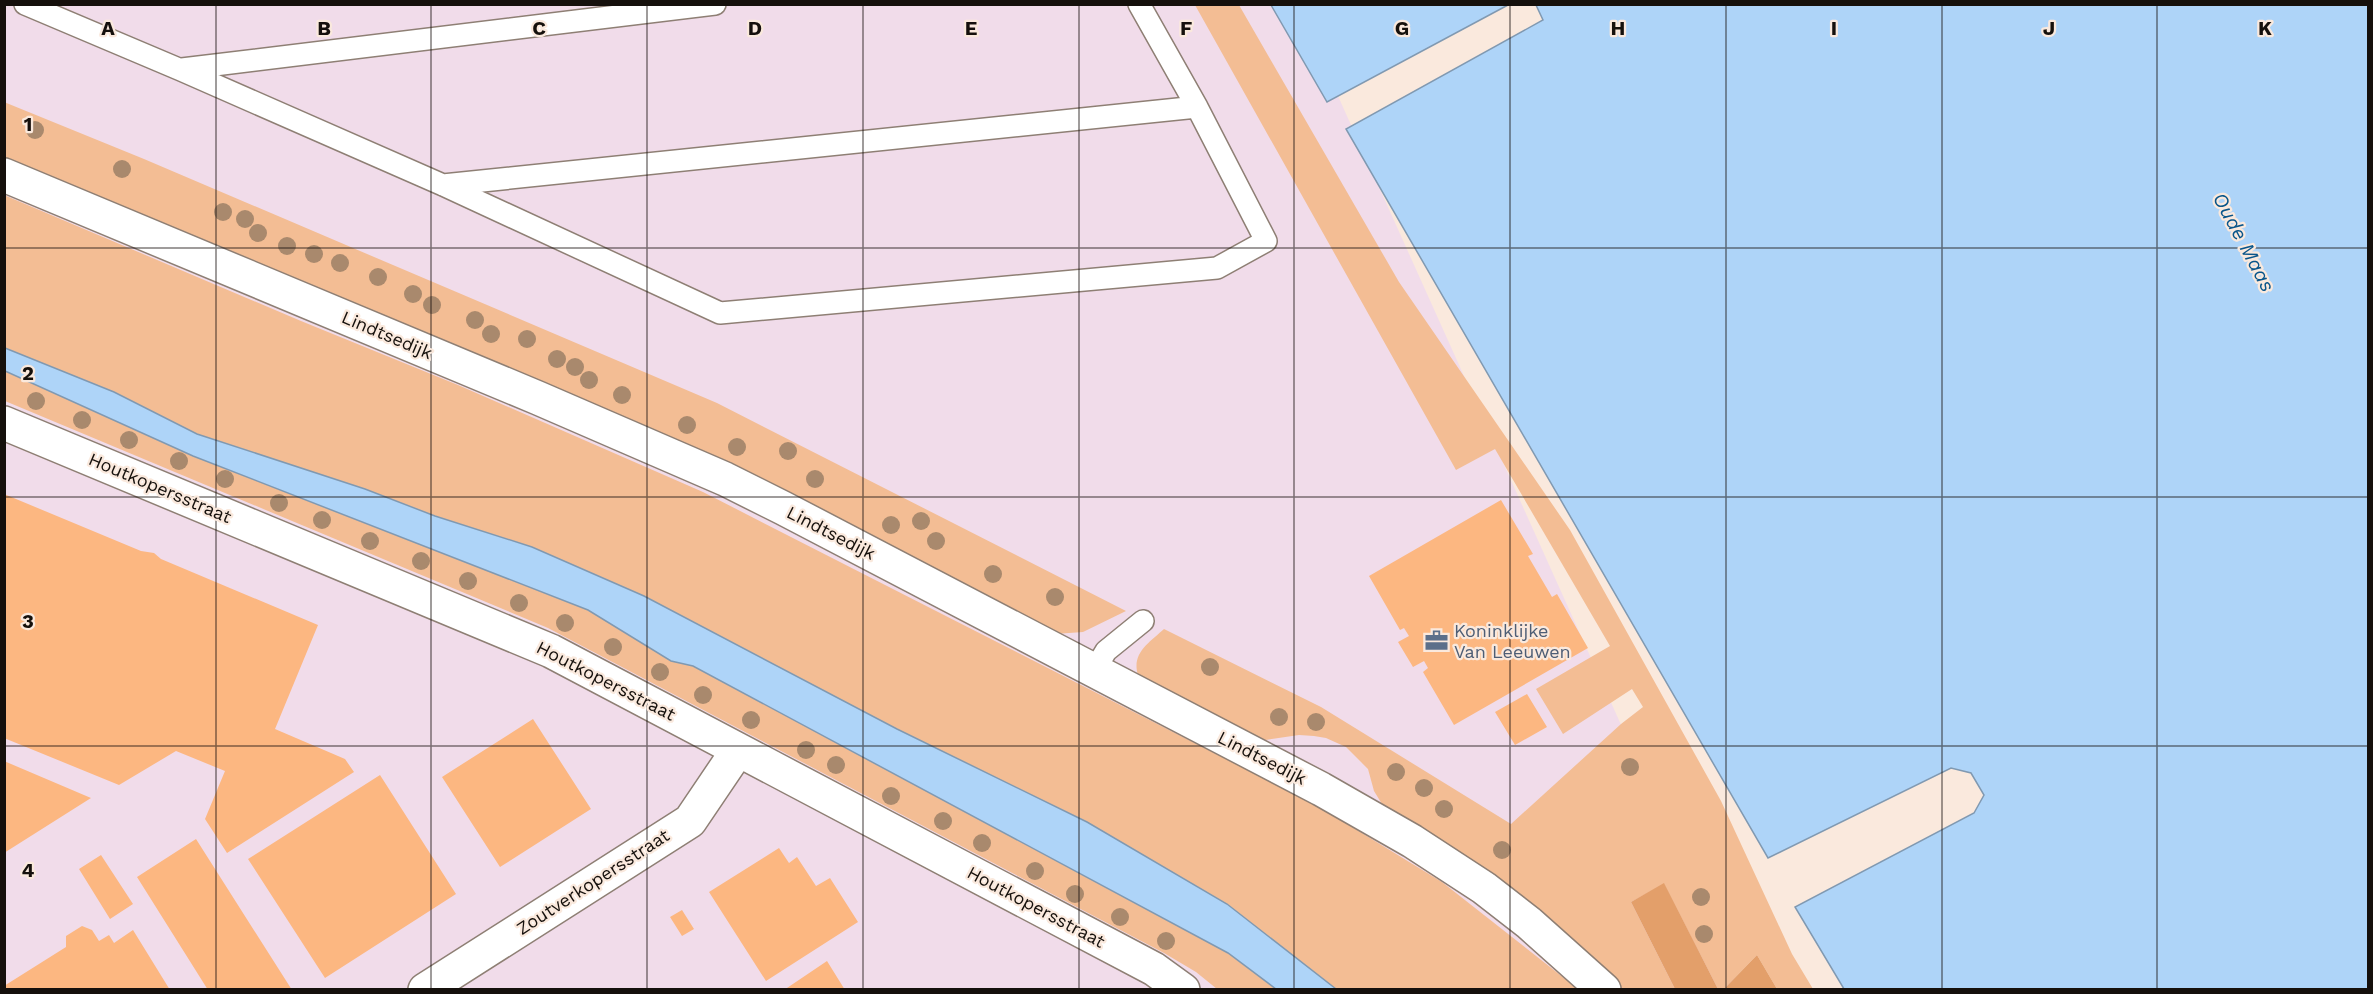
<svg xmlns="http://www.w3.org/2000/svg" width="2373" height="994" viewBox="0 0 2373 994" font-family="'Work Sans',sans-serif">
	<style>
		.industrial { fill: #f1dcea }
		.green { fill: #f3bd94 }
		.forest { fill: #e39f6a }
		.water { fill: #aed4f8; stroke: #8099b1; stroke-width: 1.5 }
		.building { fill: #fcb781 }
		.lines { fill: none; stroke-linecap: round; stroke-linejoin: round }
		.service-casing { stroke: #8e7f74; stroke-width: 24 }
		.minor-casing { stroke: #8e7f74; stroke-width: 36 }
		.tertiary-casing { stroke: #8e7f74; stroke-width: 36 }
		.service { stroke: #fff; stroke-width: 21 }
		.minor { stroke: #fff; stroke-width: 33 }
		.tertiary { stroke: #fff; stroke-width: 33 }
		.tree { fill: #a9896d }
		.grid { fill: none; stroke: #15100c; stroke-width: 1.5; stroke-opacity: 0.55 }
		.labels { text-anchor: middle; stroke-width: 4.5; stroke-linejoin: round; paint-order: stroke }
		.street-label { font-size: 18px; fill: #15100c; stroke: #fae9dd }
		.service-label { font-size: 18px; fill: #4e5e75; stroke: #fae9dd; text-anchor: start }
		.water-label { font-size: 20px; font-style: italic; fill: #09558a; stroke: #fae9dd }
		.grid-label { font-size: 20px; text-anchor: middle; font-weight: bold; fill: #15100c; stroke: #fae9dd; stroke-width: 4.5; stroke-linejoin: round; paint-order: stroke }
	</style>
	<rect width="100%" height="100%" fill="#fae9dd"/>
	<path class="industrial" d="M5 4 1297 5 1740 989 5 990Z"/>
	<path class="green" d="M1195 5H1239L1399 282 1570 530 1721 801 1792 954 1813 989H1777L1757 955 1724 989H1718L1664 884 1631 902 1675 989H1623L1575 946 1385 809 1374 791 1368 769 1346 747 1326 738 1314 736 1299 735 1259 741 1138 675C1131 653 1150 642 1164 629L1321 707 1511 824 1621 724 1643 707 1632 689 1563 734 1536 689 1610 646 1495 449 1456 470Z
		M4 102 144 159 717 403 1126 611 1083 632 1055 634 5 162Z
		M4 195 301 321 458 385 703 492 1316 805 1442 882 1578 989H1336L1227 904 1087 822 897 729 644 596 532 547 435 516 365 489 197 434 114 392 5 348Z
		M5 371 193 456 588 610 671 661 693 666 1228 953 1276 989H1217L1196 972 1164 953 548 628 5 401Z"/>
	<path class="forest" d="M1664 883 1718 989H1675L1631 902Z
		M1757 955 1777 989H1724Z"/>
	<path class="water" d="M1271 5H1508L1327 102Z
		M1536 5H2368V989H1844L1795 907 1974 813 1984 795 1971 773 1951 768 1768 858 1346 129 1543 20Z
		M5 348 114 392 197 434 365 489 435 516 532 547 644 596 897 729 1087 822 1227 904 1336 989H1276L1228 953 693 666 671 661 588 610 193 456 5 371Z"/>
	<path class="building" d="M4 494 141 551 154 553 161 559 318 625 275 729 345 759 354 772 227 853 205 819 225 771 176 751 119 785 4 738Z
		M1501 500 1533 554 1528 556 1552 597 1557 594 1588 648 1454 725 1423 672 1428 668 1424 661 1413 667 1398 642 1409 636 1404 628 1400 630 1369 576Z
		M1527 694 1547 727 1515 745 1495 712Z
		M533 719 591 809 500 867 442 777Z
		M4 761 91 798 4 853Z
		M380 775 456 894 325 978 248 859Z
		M196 839 292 990H208L137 877Z
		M779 848 789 863 797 857 816 886 830 878 858 922 766 981 709 892Z
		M101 855 133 904 110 919 79 869Z
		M682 910 694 929 682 936 670 917Z
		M82 926 92 930 99 941 109 935 114 943 133 930 170 990H4V986L66 947V936Z
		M827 961 845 990H784Z"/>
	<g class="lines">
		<defs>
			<path id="service" d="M25 4 181 70 443 185 720 313 1217 268 1266 241 1197 107 1139 4
				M182 69 715 4
				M443 185 1197 107
				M1094 671 1106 651 1143 621"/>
			<path id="minor" d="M4 423 551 651 1154 969 1183 990
				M425 990 690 821 738 750"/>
			<path id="tertiary" d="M4 175 538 398 725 479 783 508 1321 789 1412 841 1484 888 1529 923 1604 990"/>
		</defs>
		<use href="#service" class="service-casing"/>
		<use href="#minor" class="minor-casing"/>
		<use href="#tertiary" class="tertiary-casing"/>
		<use href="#service" class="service"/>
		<use href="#minor" class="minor"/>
		<use href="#tertiary" class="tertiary"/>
	</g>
	<g class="tree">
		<circle cx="35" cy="130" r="9"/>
		<circle cx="122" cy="169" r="9"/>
		<circle cx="223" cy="212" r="9"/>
		<circle cx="245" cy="219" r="9"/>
		<circle cx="258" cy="233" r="9"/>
		<circle cx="287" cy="246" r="9"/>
		<circle cx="314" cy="254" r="9"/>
		<circle cx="340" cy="263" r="9"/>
		<circle cx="378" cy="277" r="9"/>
		<circle cx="413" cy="294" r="9"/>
		<circle cx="432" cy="305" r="9"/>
		<circle cx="475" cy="320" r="9"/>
		<circle cx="491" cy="334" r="9"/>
		<circle cx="527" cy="339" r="9"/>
		<circle cx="557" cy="359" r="9"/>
		<circle cx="575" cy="367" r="9"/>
		<circle cx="589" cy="380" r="9"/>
		<circle cx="622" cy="395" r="9"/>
		<circle cx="36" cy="401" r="9"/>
		<circle cx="82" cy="420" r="9"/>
		<circle cx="687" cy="425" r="9"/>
		<circle cx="129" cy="440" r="9"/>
		<circle cx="737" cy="447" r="9"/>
		<circle cx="788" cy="451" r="9"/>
		<circle cx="179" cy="461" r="9"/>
		<circle cx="225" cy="479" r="9"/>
		<circle cx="815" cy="479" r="9"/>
		<circle cx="279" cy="503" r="9"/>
		<circle cx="322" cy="520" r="9"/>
		<circle cx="921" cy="521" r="9"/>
		<circle cx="891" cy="525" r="9"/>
		<circle cx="370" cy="541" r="9"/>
		<circle cx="936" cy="541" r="9"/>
		<circle cx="421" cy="561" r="9"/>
		<circle cx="993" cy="574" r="9"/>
		<circle cx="468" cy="581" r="9"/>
		<circle cx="1055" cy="597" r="9"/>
		<circle cx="519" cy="603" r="9"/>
		<circle cx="565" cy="623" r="9"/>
		<circle cx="613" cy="647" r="9"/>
		<circle cx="1210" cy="667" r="9"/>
		<circle cx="660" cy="672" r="9"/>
		<circle cx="703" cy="695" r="9"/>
		<circle cx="1279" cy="717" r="9"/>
		<circle cx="751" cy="720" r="9"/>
		<circle cx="1316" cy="722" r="9"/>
		<circle cx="806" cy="750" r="9"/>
		<circle cx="836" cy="765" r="9"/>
		<circle cx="1630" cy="767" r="9"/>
		<circle cx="1396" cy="772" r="9"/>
		<circle cx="1424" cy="788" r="9"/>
		<circle cx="891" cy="796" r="9"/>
		<circle cx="1444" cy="809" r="9"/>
		<circle cx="943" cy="821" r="9"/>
		<circle cx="982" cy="843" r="9"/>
		<circle cx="1502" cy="850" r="9"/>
		<circle cx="1035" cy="871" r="9"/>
		<circle cx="1075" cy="894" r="9"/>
		<circle cx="1701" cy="897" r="9"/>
		<circle cx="1120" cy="917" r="9"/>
		<circle cx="1704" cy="934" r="9"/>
		<circle cx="1166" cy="941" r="9"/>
	</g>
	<path class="grid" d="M216 4V990M431 4V990M647 4V990M863 4V990M1079 4V990M1294 4V990M1510 4V990M1726 4V990M1942 4V990M2157 4V990M4 248H2368M4 497H2368M4 746H2368"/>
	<defs>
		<symbol id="office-bare" viewBox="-9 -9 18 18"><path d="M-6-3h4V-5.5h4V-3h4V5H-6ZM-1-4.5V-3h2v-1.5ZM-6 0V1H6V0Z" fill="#5c6f8a" stroke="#fae9dd" stroke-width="2.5" paint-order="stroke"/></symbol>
	</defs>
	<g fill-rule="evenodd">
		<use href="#office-bare" x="1420" y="624" width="33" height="33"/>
	</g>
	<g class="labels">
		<g class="street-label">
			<text transform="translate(387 335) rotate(23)" y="6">Lindtsedijk</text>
			<text transform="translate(160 488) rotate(23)" y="6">Houtkopersstraat</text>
			<text transform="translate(831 533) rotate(27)" y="6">Lindtsedijk</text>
			<text transform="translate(606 681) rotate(27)" y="6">Houtkopersstraat</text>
			<text transform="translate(1262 758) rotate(27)" y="6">Lindtsedijk</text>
			<text transform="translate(593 882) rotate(-33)" y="6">Zoutverkopersstraat</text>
			<text transform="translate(1036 907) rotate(28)" y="6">Houtkopersstraat</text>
		</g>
		<g class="service-label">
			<text x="1454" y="637">Koninklijke<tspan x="1454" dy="21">Van Leeuwen</tspan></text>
		</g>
		<g class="water-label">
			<text transform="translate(2244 242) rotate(62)" y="7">Oude Maas</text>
		</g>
	</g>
	<g class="grid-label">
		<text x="108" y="35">A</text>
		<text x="324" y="35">B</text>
		<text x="539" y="35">C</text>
		<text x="755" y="35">D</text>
		<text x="971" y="35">E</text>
		<text x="1186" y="35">F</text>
		<text x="1402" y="35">G</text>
		<text x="1618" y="35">H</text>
		<text x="1834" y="35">I</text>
		<text x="2049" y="35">J</text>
		<text x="2265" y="35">K</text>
		<text x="28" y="131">1</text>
		<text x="28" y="380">2</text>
		<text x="28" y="628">3</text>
		<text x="28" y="877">4</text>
	</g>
	<rect width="2373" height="994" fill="none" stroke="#15100c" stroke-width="12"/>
</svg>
